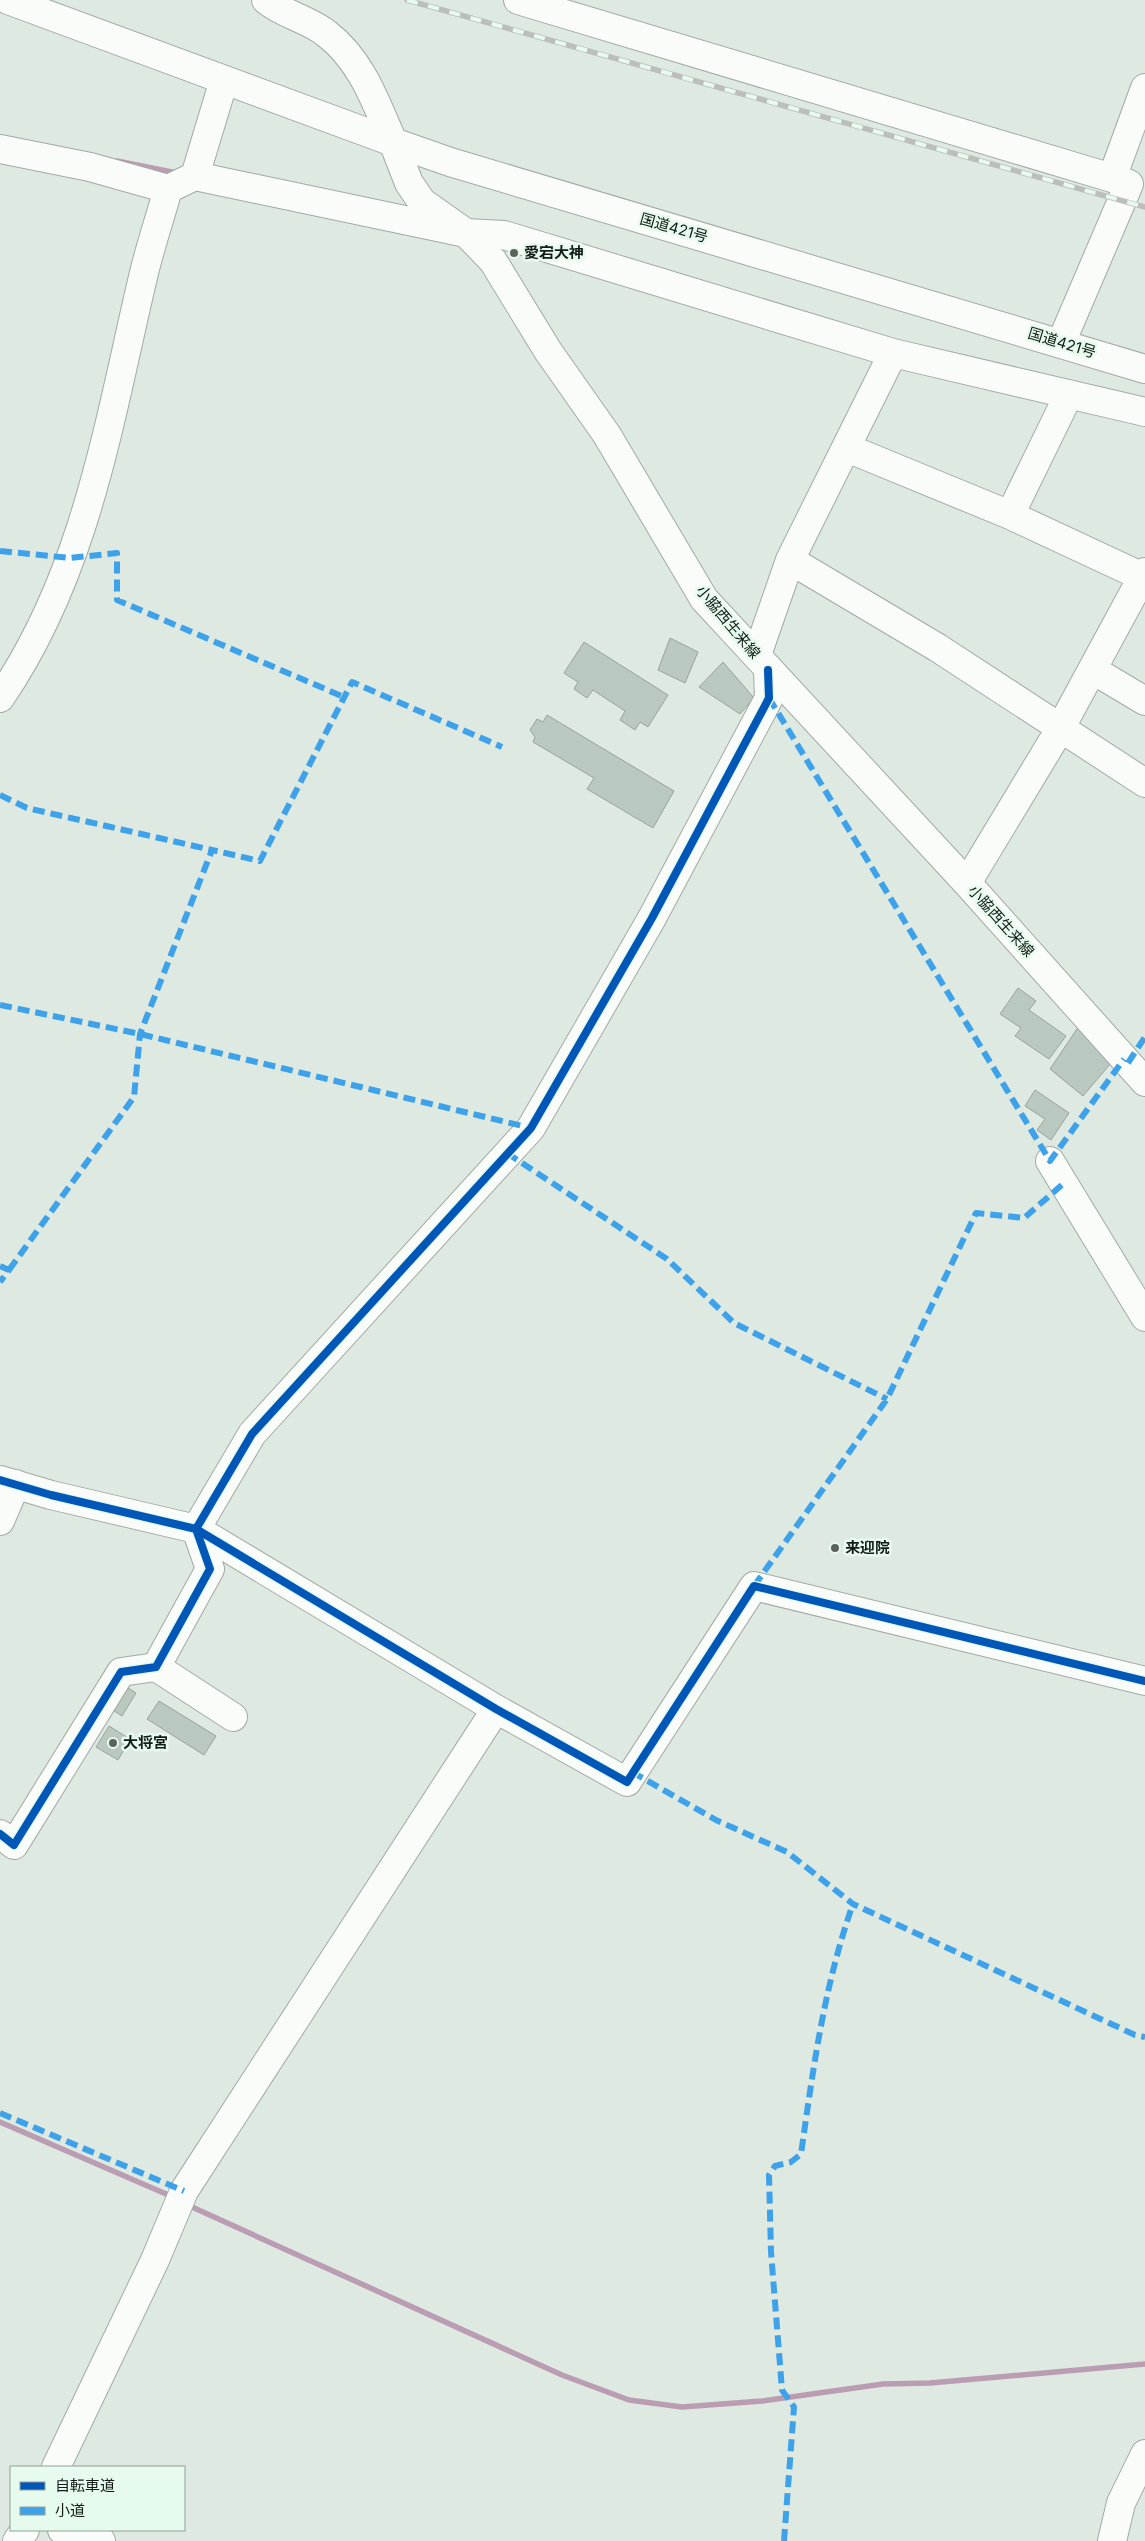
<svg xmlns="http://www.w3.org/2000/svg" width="1145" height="2541" viewBox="0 0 1145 2541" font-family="Inter,'Noto Sans JP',sans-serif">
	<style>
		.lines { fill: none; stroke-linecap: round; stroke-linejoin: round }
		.stream { stroke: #bb9db3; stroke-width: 5.5 }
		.building { fill: #bac9bf; stroke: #99a29c }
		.minor-casing { stroke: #a2aaa4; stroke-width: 30 }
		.major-casing { stroke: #a2aaa4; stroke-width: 30 }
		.highway-casing { stroke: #a2aaa4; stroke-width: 30 }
		.minor { stroke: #fafcfa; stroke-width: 28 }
		.major { stroke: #fafcfa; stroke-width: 28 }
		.highway { stroke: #fafcfa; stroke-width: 28 }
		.rail-casing { stroke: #bcbebc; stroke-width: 5.5 }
		.rail { stroke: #e6fbed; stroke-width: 4; stroke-dasharray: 11; stroke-linecap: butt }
		.quiet { stroke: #3da2ea; stroke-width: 6; stroke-dasharray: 12 6; stroke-linecap: butt }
		.cycleway-casing { stroke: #e6fbed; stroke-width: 11 }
		.cycleway { stroke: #0057b8; stroke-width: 8 }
		.poi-dot { fill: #5b635d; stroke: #e6fbed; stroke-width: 2 }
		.labels { text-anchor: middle; stroke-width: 5; stroke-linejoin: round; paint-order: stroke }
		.street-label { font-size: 15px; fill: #141b16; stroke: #e6fbed }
		.poi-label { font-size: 15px; font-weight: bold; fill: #141b16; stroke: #e6fbed; text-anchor: start }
	</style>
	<rect width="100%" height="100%" fill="#dee9e1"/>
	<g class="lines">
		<path class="stream" d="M117 161 177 173
			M0 2122 173 2197
			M192 2207 562 2375 629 2400 682 2407 762 2401 883 2384 930 2383 1145 2364"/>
	</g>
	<path class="building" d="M670 638 698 652 685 683 658 670Z
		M584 642 668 695 648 727 640 722 635 730 620 720 625 711 593 690 587 698 574 689 578 682 564 673Z
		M723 662 754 698 740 714 699 687Z
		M547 715 674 791 653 828 587 789 594 778 533 742 535 737 530 730 537 719 543 722Z
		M1018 988 1036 1001 1029 1010 1066 1036 1049 1059 1015 1036 1021 1028 1000 1014Z
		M1079 1026 1111 1063 1083 1096 1050 1069Z
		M1035 1090 1069 1113 1051 1140 1037 1130 1045 1119 1025 1106Z
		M119 1682 136 1693 122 1716 105 1705Z
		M159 1701 216 1736 204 1755 147 1719Z
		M109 1726 130 1739 118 1760 96 1747Z"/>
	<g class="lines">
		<defs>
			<path id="minor" d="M8 0 393 142
				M518 0 1112 178 1145 88
				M0 149 90 167 168 189 195 176 466 233 504 235 893 353 1145 412
				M195 176 224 80
				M1061 343 1129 184 1112 178
				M847 448 1010 515 1143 577
				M1010 515 1069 394
				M790 560 938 648 1145 783
				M757 655 790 560 893 353
				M1093 670 1145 701
				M0 698C86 573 109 421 143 277 150 247 160 218 168 189
				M967 883 1060 729 1145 572
				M1050 1161 1145 1317
				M0 1480 51 1495 196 1529 496 1709 627 1782 754 1586 1145 1681
				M0 1521 16 1484
				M156 1667 233 1717
				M0 1834 14 1845 121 1672 156 1667 210 1569 196 1529 252 1434 531 1128 652 918 769 698 768 670
				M56 2467 155 2260 184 2191 496 1709
				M62 2530 101 2541
				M17 2541 25 2530
				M1112 2541 1121 2503 1145 2454"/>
			<path id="major" d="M393 142 409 183 422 202 466 233 493 261 548 351 607 435 704 599 967 883 1145 1082"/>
			<path id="highway" d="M266 0C284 15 309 19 327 34 362 61 376 103 393 142L450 162 1145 369"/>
		</defs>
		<use href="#minor" class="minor-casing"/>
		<use href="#major" class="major-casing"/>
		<use href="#highway" class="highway-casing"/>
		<use href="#minor" class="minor"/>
		<use href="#major" class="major"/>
		<use href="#highway" class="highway"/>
		<defs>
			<path id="rail" d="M407 0 1145 207"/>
		</defs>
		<use href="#rail" class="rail-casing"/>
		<use href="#rail" class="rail"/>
		<path class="quiet" d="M0 551 70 558 117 553V600L344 697
			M769 698 1050 1161 1124 1059
			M0 795 27 808 212 850
			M0 1005 140 1034 531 1128
			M1128 1063 1145 1037
			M507 1153 667 1259 734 1323 887 1399
			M0 1266 9 1270 0 1282
			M9 1270 134 1097 140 1034 212 850 260 861 352 682 502 747
			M754 1586 887 1399 976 1213 1024 1218 1063 1184
			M632 1772 716 1820 787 1852 853 1904 1135 2035 1145 2037
			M0 2113 184 2191
			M784 2541 794 2407 782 2390 771 2252 769 2175 775 2166 791 2162 801 2154C813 2070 824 1985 853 1904"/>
		<defs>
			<path id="cycleway" d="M0 1480 51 1495 196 1529 496 1709 627 1782 754 1586 1145 1681
				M0 1834 14 1845 121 1672 156 1667 210 1569 196 1529 252 1434 531 1128 652 918 769 698 768 670"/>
		</defs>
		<use href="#cycleway" class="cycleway-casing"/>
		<use href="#cycleway" class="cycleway"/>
	</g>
	<g class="poi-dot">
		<circle cx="514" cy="253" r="5"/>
		<circle cx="835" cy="1548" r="5"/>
		<circle cx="113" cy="1743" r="5"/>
	</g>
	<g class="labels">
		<g class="street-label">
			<text transform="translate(674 228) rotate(16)" y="5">国道421号</text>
			<text transform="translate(1062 343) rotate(17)" y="5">国道421号</text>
			<text transform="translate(728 622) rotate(50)" y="5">小脇西生来線</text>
			<text transform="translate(1001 921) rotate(48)" y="5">小脇西生来線</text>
		</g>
		<g class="poi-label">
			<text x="524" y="258">愛宕大神</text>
			<text x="845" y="1553">来迎院</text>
			<text x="123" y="1748">大将宮</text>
		</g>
	</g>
	<rect x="10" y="2466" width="175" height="65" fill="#e6fbed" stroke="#92a197"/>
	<rect x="20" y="2482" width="25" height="8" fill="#0057b8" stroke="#92a197"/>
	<text x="55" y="2491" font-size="15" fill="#141b16">自転車道</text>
	<rect x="20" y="2507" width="25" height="8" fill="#3da2ea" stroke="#92a197"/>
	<text x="55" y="2516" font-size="15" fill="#141b16">小道</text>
</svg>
